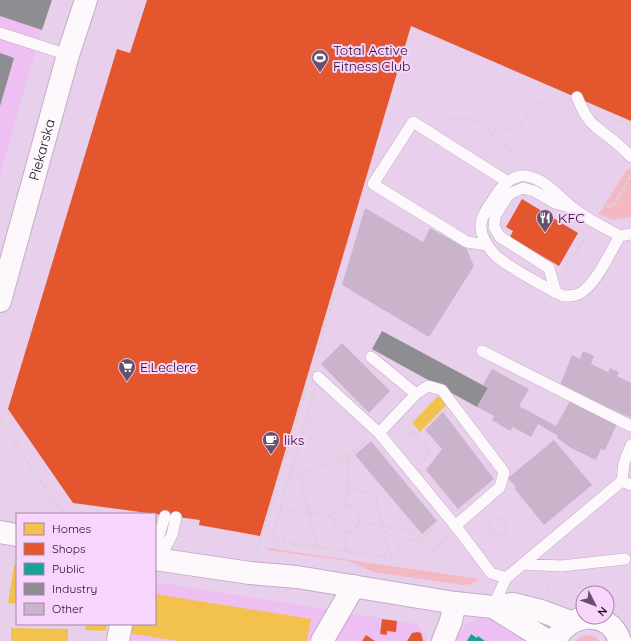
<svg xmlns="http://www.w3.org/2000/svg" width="631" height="641" viewBox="0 0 631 641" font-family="Quicksand,sans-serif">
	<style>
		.built { fill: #edbff3 }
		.green { fill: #f4b8c3 }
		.homes { fill: #f2c14e }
		.shops { fill: #e4572e }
		.public { fill: #17a398 }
		.industry { fill: #8d8d92 }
		.building { fill: #cab4cc }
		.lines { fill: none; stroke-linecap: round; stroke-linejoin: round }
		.lane-casing { stroke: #c2acc6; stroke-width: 12 }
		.street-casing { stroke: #c2acc6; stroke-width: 24 }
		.secondary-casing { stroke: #c2acc6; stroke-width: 24 }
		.path { stroke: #dad2da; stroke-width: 2.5; stroke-dasharray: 4 2; stroke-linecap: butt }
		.lane { stroke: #fcf8fc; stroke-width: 11 }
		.street { stroke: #fcf8fc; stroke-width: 22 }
		.secondary { stroke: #fcf8fc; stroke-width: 22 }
		.labels { text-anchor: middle; stroke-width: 4; stroke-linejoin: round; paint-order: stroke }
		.poi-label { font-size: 14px; fill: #230e26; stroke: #f8d5fc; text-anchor: start }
		.street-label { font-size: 14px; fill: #230e26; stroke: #f8d5fc }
	</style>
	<rect width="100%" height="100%" fill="#e8cfeb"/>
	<path class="built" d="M0 0H50L0 174Z
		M155 582 417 624 427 639 426 641H115L117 624H155Z
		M482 617 493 619 530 641H453L467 624Z"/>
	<path class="green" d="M628 168 631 171V217L613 220 599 214Z
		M267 548 479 579 471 584 463 585 373 572 349 561 267 550Z
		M588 635 594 636 600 641H575L583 636Z"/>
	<path class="homes" d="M438 396 447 404 420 432 412 423Z
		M14 565H17V604L8 603Z
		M155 594 311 619 307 641H179L127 633 128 624H155Z
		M86 624H107L106 631 85 630Z
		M11 628 68 629V641H11Z"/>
	<path class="shops" d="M147 0H631V121L411 26 260 536 199 525 200 520 73 503 8 409 117 49 130 53Z
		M522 199 578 233 559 266 510 237 513 231 506 227Z
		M382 619 397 621 396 632 387 631V635L380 634Z
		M418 632 421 633 423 641H407L412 633Z
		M366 635 375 641H362Z"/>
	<path class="public" d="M471 634 477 638 478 636 485 641H467Z"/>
	<path class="industry" d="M0 0H52L42 30 0 16Z
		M0 53 14 58 0 106Z
		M382 331 488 388 477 407 372 349Z"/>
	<path class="building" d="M365 208 423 242 430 228 466 248 474 266 429 337 342 285Z
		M342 343 390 391 369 413 321 364Z
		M583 351 594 356 591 364 608 372 610 368 619 372 617 376 631 383V418L560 385 572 355 580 359Z
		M492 369 529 389 519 406 556 426 570 401 617 424 605 450 601 449 596 460 571 448 557 438 558 436 538 424 531 437 513 427 510 431 492 420 494 416 477 407 488 388 483 385Z
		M443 412 494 479 458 509 426 470 442 449 425 430Z
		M554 440 592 485 544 525 514 488 516 487 508 478Z
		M371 441 437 521 422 534 355 455Z"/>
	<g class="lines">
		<defs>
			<path id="lane" d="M0 33 68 55
				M577 97C581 107 586 119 595 126 608 137 619 143 631 157
				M620 236C610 252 597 282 582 292 577 296 571 296 564 296 551 291 502 263 494 254 487 246 480 235 481 224 482 213 492 202 498 192 504 184 515 174 526 176 545 179 559 196 573 208 586 219 604 227 620 236L631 234
				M487 245 467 242 373 184 413 122 508 182
				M556 293 549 268 500 237 494 227 495 216 507 197 511 193 523 188 534 191 555 203 573 208
				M482 351 631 426
				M371 357 416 394 379 433 458 529 491 573 506 578
				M318 377 379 433
				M416 394 428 386 442 390 504 472 500 487 461 521 454 525
				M622 481 624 463 631 445
				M159 559 172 535 176 517
				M159 559 157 542 165 516
				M523 564 561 566 625 559
				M493 607 506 578 622 481 631 485"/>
			<g id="street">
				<path id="s1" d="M0 301 68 55 86 0"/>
				<path d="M0 532 17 535"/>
				<path d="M155 559 250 573 297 577 455 603 493 607 513 604 541 611 571 622"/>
				<path d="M493 607 548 641"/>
				<path d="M118 641 121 624"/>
				<path d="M322 641 354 586"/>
				<path d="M443 641 451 621 455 603"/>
			</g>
			<path id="secondary" d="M555 641C568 612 609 608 620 641"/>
		</defs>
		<use href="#lane" class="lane-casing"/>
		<use href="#street" class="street-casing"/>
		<use href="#secondary" class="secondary-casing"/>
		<path class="path" d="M614 119 631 126
			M445 123 448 118H467L481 122 500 143 527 159
			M492 131C507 131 518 128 528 115 531 111 533 106 538 103H544L554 109 559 101 562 102
			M581 191 608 207 614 204 631 176
			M566 268 586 236
			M314 363 335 292
			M313 395 271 540 391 558 409 539 420 540 432 551 447 538
			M307 417 348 456 346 506
			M0 420 63 514
			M408 426 431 453 422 461
			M404 439 413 432
			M291 472 299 475
			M347 488 375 494 391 557
			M333 519a13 13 0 1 1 26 0a13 13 0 1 1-26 0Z
			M280 508 334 517
			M488 527a9 9 0 1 1 18 0a9 9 0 1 1-18 0Z
			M359 522 410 531 420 540 435 526
			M318 547 299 475 348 456 365 442
			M257 551 306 387
			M345 551 346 532
			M548 591 549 580"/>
		<use href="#lane" class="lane"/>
		<use href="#street" class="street"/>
		<use href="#secondary" class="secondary"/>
	</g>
	<defs>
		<symbol id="stadium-pin" viewBox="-11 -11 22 30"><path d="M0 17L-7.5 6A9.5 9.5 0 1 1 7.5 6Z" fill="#68526b" stroke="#f8d5fc"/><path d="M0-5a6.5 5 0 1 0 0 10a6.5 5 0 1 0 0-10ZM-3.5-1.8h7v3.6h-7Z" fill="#fff"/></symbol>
		<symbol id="restaurant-pin" viewBox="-11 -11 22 30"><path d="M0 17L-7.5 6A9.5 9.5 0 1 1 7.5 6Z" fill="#68526b" stroke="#f8d5fc"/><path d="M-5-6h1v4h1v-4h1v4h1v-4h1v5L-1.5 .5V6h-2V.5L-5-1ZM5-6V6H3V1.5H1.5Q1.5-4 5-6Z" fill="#fff"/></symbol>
		<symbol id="supermarket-pin" viewBox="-11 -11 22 30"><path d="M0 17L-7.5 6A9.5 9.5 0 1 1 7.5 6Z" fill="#68526b" stroke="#f8d5fc"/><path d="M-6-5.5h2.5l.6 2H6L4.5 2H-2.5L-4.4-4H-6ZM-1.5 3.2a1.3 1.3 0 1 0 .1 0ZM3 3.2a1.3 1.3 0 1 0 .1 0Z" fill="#fff"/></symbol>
		<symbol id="cafe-pin" viewBox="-11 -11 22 30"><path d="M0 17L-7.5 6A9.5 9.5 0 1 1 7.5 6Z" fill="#68526b" stroke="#f8d5fc"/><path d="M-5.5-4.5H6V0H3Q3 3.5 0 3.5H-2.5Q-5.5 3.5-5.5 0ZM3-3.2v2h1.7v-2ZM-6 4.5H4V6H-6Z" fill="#fff"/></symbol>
	</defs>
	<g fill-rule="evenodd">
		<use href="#stadium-pin" x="310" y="48" width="20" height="27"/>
		<use href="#restaurant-pin" x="535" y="208" width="20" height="27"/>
		<use href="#supermarket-pin" x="117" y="357" width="20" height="27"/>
		<use href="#cafe-pin" x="261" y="430" width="20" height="27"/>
	</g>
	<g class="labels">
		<g class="poi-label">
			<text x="333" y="55">Total Active<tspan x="333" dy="16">Fitness Club</tspan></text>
			<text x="558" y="223">KFC</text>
			<text x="140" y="372">E.Leclerc</text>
			<text x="284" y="445">liks</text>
		</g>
		<g class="street-label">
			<text dy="5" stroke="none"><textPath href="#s1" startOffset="157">Piekarska</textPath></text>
		</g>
	</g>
	<rect x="16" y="513" width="140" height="112" fill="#f8d5fc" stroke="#a385a6"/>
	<rect x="24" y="523" width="20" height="12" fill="#f2c14e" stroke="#a385a6"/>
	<text x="52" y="533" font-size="12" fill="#230e26">Homes</text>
	<rect x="24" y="543" width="20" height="12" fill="#e4572e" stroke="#a385a6"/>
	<text x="52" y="553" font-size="12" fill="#230e26">Shops</text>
	<rect x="24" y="563" width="20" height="12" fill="#17a398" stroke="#a385a6"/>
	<text x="52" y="573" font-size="12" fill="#230e26">Public</text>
	<rect x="24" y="583" width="20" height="12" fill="#8d8d92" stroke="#a385a6"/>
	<text x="52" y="593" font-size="12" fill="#230e26">Industry</text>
	<rect x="24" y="603" width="20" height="12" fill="#cab4cc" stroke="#a385a6"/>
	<text x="52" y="613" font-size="12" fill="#230e26">Other</text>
	<g transform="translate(595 605) rotate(132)"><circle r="19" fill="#f8d5fc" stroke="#a385a6"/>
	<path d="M0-3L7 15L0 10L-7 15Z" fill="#68526b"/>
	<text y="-6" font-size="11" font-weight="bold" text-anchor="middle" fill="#230e26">N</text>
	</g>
</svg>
